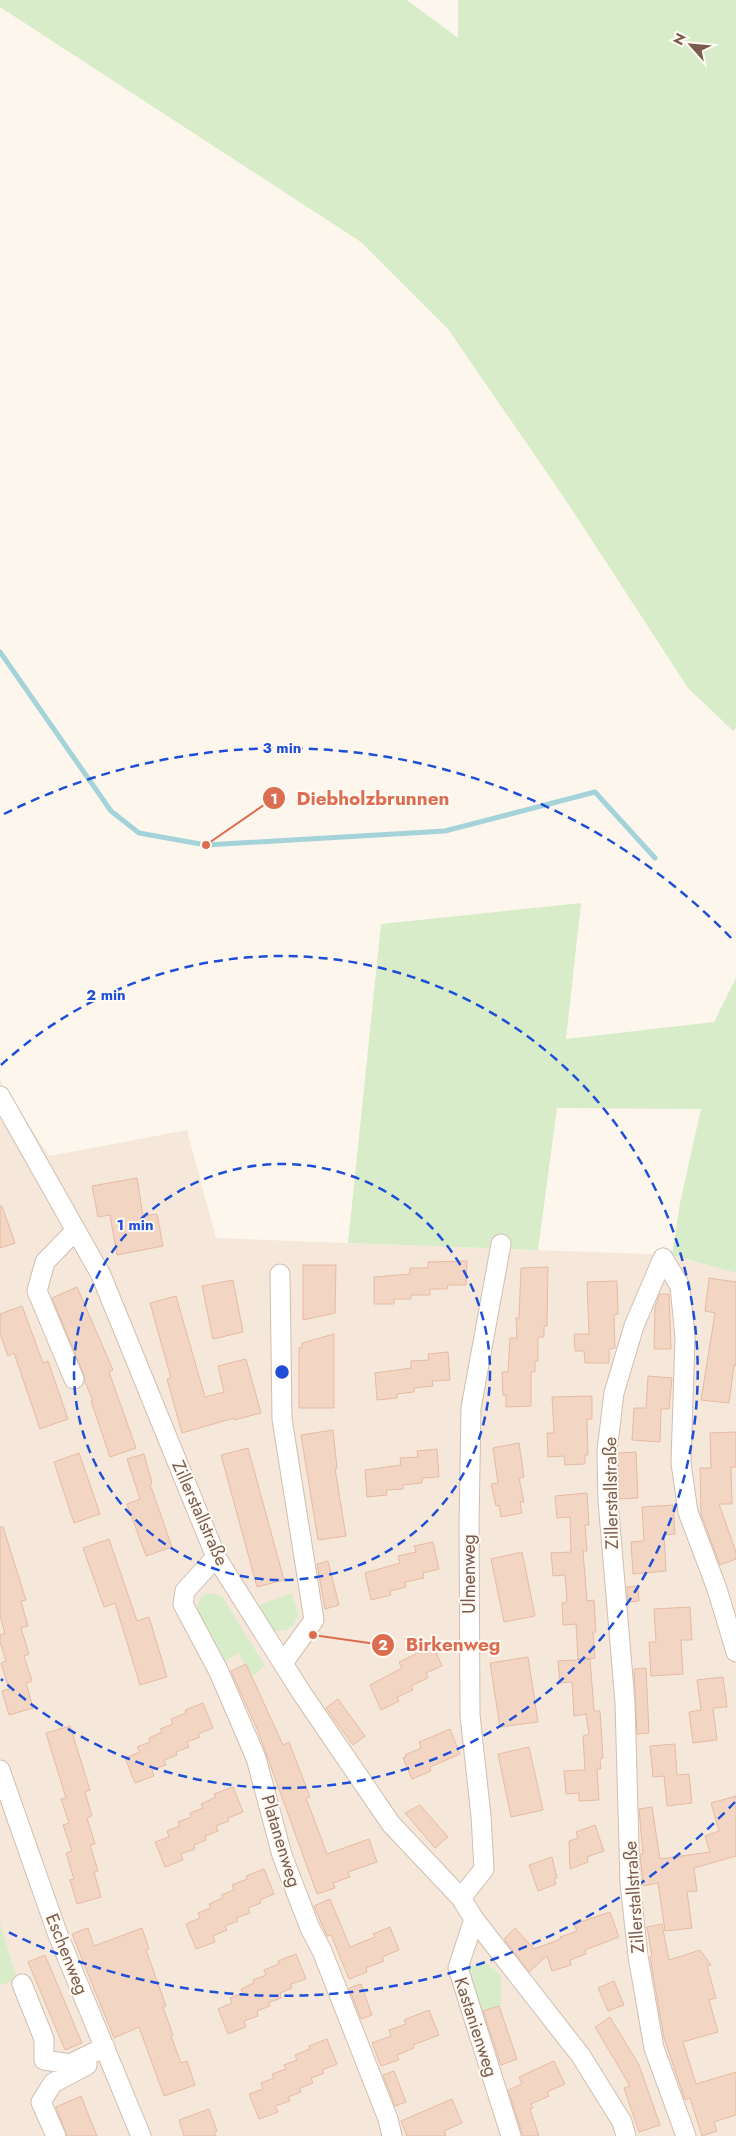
<svg xmlns="http://www.w3.org/2000/svg" width="736" height="2136" viewBox="0 0 736 2136" font-family="Jost,sans-serif">
	<style>
		.residential { fill: #f5e8da }
		.green { fill: #d8ecc9 }
		.lines { fill: none; stroke-linecap: round; stroke-linejoin: round }
		.stream { stroke: #a5d3da; stroke-width: 5 }
		.building { fill: #f3d5c3; stroke: #e6bba3 }
		.minor-casing { stroke: #d1beb0; stroke-width: 21 }
		.minor { stroke: #fff; stroke-width: 19 }
		.ring { fill: none; stroke: #1d4ed8; stroke-width: 2.5; stroke-dasharray: 9 6 }
		.labels { text-anchor: middle; stroke-width: 4; stroke-linejoin: round; paint-order: stroke }
		.street-label { font-size: 18px; fill: #7a5c4d; stroke: #fffaf3 }
		.centre { fill: #1d4ed8; stroke: #fffaf3; stroke-width: 2.5 }
		.ring-label { font-size: 15px; text-anchor: middle; font-weight: bold; fill: #1d4ed8; stroke: #fffaf3; stroke-width: 4; stroke-linejoin: round; paint-order: stroke }
		.leader { fill: none; stroke: #dc6d51; stroke-width: 2 }
		.callout-dot { fill: #dc6d51; stroke: #fffaf3; stroke-width: 2 }
		.mark-label { font-size: 15px; text-anchor: middle; font-weight: bold; fill: #fff }
		.callout-label { font-size: 19px; text-anchor: middle; font-weight: bold; fill: #dc6d51; stroke: #fffaf3; stroke-width: 4; stroke-linejoin: round; paint-order: stroke }
	</style>
	<rect width="100%" height="100%" fill="#fdf6ec"/>
	<path class="residential" d="M0 1080 49 1156 187 1130 216 1238 672 1255 736 1273V2136H0Z"/>
	<path class="green" d="M0 0H407L458 38V0H736V728L733 731 688 688 567 502 448 329 361 242 0 7Z
		M581 903 566 1039 714 1022 736 978V1273L672 1255 680 1203 701 1109 557 1108 538 1250 348 1243 381 924Z
		M208 1593 222 1596 265 1666 253 1676 238 1653 221 1664 195 1610 201 1597Z
		M292 1593 298 1614 294 1625 286 1630 273 1631 256 1606Z
		M0 1923 17 1980 0 1985Z
		M476 1964H488L501 1975V2005L477 2015 465 1983 468 1968Z"/>
	<g class="lines">
		<path class="stream" d="M0 652 111 811 139 833 206 845 445 831 595 792 655 858"/>
	</g>
	<path class="building" d="M137 1178 143 1216 157 1214 163 1246 117 1255 110 1215 98 1217 92 1186Z
		M0 1206H2L15 1243 0 1248Z
		M467 1261 466 1285H448L447 1289H430V1295H411V1299H394V1304H374V1277L410 1274V1268H428V1262Z
		M303 1265H336L335 1313 303 1320Z
		M548 1267 547 1326H544V1337H538V1361H535V1372H531V1406L506 1407V1395H503L502 1372H508L510 1338H517L516 1318H519L521 1268Z
		M709 1278 736 1282V1366L734 1365 729 1403 701 1400 715 1313 705 1311Z
		M233 1280 243 1332 213 1339 202 1286Z
		M617 1281 618 1314 614 1315 615 1348 609 1349V1363H585L584 1351H575L574 1334H589L587 1282Z
		M77 1287 113 1370 109 1372 136 1448 110 1457 91 1401H93L85 1382 84 1375 52 1298Z
		M660 1294H669L671 1349H654L655 1307Z
		M176 1296 205 1397 224 1392 218 1366 246 1359 261 1413 234 1420V1418L182 1433 167 1379 171 1378 150 1303Z
		M22 1306 43 1363 48 1361 68 1419 40 1429 14 1353 8 1356 0 1334V1314Z
		M334 1334V1408H299V1348H302V1343Z
		M448 1352 450 1380 432 1381 433 1386 414 1388V1392L397 1394V1398L377 1400 375 1373 411 1368V1361L429 1360 428 1354Z
		M648 1376 672 1378 669 1409H661L660 1442 632 1440 634 1408H646Z
		M592 1396V1419H587L588 1455H585V1464L565 1465 564 1456 548 1457 547 1433H554L552 1397Z
		M333 1430 337 1468 335 1469 346 1536 318 1540 301 1435Z
		M736 1432V1467H731L732 1504H719L736 1552V1559L720 1565 701 1514 700 1468H711L710 1433Z
		M519 1443 524 1477 519 1478 524 1502H520L522 1513 501 1517 499 1505 496 1506 491 1484 498 1483 493 1448Z
		M248 1448 284 1580 257 1587 221 1455Z
		M437 1449 439 1477 422 1478V1483L403 1485V1489L386 1490 387 1495 367 1497 365 1470 401 1465 400 1458 418 1457 417 1451Z
		M636 1452 638 1498 619 1499 618 1453Z
		M79 1453 100 1514 74 1523 54 1462Z
		M144 1454 152 1483 150 1484 172 1547 146 1556 127 1504 140 1499 127 1459Z
		M587 1493 589 1525H585L587 1551H583L587 1601 594 1600 596 1632H593L595 1658 590 1659 594 1711H600L603 1758 600 1759 601 1769H597L599 1800 579 1801V1793L566 1794 564 1771 585 1770 583 1736 589 1734 586 1714 574 1716 572 1682 560 1683 558 1661 590 1659H578L576 1624 563 1625 562 1603 567 1602 565 1575 553 1576 551 1553 571 1552 570 1517 557 1518 555 1496Z
		M673 1505 675 1534 664 1535 666 1571 633 1574 631 1542 644 1541 642 1507Z
		M0 1527H3L26 1600 21 1601 28 1626 21 1628 29 1654 24 1656 32 1681 26 1683 33 1708 9 1715 2 1691 9 1689 1 1663 6 1661 0 1642V1635L5 1633 0 1616Z
		M109 1539 137 1621 149 1617 167 1677 140 1685 115 1603 104 1607 83 1548Z
		M433 1542 439 1569 423 1573 424 1578 405 1582 406 1587 390 1591 391 1595 371 1600 365 1573 400 1563 398 1556 416 1552 414 1546Z
		M522 1552 535 1616 504 1622 491 1559Z
		M328 1561 339 1605 325 1609 317 1564Z
		M638 1586 639 1601 628 1602 627 1587Z
		M690 1607 692 1640H681L683 1674 651 1676 649 1642H656L654 1609Z
		M431 1641 442 1666 426 1673 428 1678 411 1686 413 1690 397 1697 399 1701 381 1710 370 1685 402 1668 399 1662 416 1654 413 1649Z
		M528 1657 538 1722 500 1727 490 1663Z
		M246 1664 283 1745 289 1742 310 1797 306 1798 327 1854 369 1839 377 1862 348 1872 350 1877 333 1883 335 1888 317 1894 258 1731 231 1671Z
		M646 1668 649 1733 637 1734 634 1669Z
		M723 1677 727 1707 713 1708 717 1740 693 1743 689 1712 701 1710 697 1680Z
		M338 1699 365 1736 353 1745 326 1708Z
		M203 1703 213 1728 198 1734 200 1737 187 1742 189 1747 176 1752 177 1755 164 1760 166 1765 152 1770 154 1776 135 1783 125 1758 140 1752 137 1747 150 1742 149 1738 162 1732 160 1729 173 1724 171 1719 186 1713 185 1710Z
		M70 1726 90 1790 85 1792 92 1816 87 1818 95 1844 90 1845 98 1871 94 1872 101 1897 77 1904 70 1880 74 1879 66 1853 72 1851 63 1825 69 1823 61 1799 66 1798 46 1733Z
		M450 1729 460 1754 430 1767 431 1771 412 1779 403 1758 406 1757 405 1755 421 1748 419 1742Z
		M675 1744 677 1775 689 1774 692 1803 667 1806 664 1776 653 1777 650 1746Z
		M529 1747 543 1810 511 1817 498 1754Z
		M233 1787 243 1812 228 1818 229 1821 216 1826 218 1831 205 1836 206 1840 194 1845 195 1849 181 1854 183 1860 165 1867 155 1842 169 1837 167 1831 180 1826 178 1822 191 1817 190 1813 203 1808 201 1804 216 1797 214 1794Z
		M736 1796V1856L694 1868 697 1891 687 1892 692 1928 665 1931 658 1883 643 1886 640 1854H643L639 1809 652 1807 660 1859 710 1852 705 1836 719 1831 711 1803Z
		M420 1805 448 1837 435 1848 405 1813Z
		M595 1825 604 1851 587 1857 588 1862 570 1869 569 1841 578 1838 576 1832Z
		M552 1857 557 1878 554 1879 556 1884 538 1891 529 1865Z
		M264 1869 274 1894 260 1900 261 1903 248 1908 250 1913 236 1918 238 1921 225 1926 227 1930 213 1936 215 1942 196 1949 186 1924 200 1918 198 1913 211 1908 209 1904 223 1898 221 1895 234 1890 232 1885 247 1879 246 1876Z
		M330 1899 350 1947 375 1937 373 1934 390 1927 399 1950 382 1957 384 1961 366 1968 367 1972 349 1979 331 1935 327 1936 314 1906Z
		M610 1912 619 1937 585 1950 586 1954 570 1960 571 1965 552 1971 547 1956 529 1972 504 1939 515 1928 534 1949 561 1939 560 1937 577 1931 574 1924Z
		M662 1924 669 1960 700 1950 711 1965 707 1966 716 1998 709 2000 718 2032 683 2042 696 2084 736 2072V2115L714 2122 717 2131 702 2136 690 2098 685 2100 664 2038 650 1957 652 1956 647 1927Z
		M88 1928 94 1946 142 1928 149 1949 146 1950 166 2006 163 2007 173 2035 171 2036 181 2063 187 2061 195 2085 164 2096 139 2027 114 2038 72 1934Z
		M296 1954 306 1979 291 1984 292 1988 280 1993 281 1998 268 2003 270 2006 257 2011 258 2016 244 2021 246 2027 228 2034 218 2009 232 2003 230 1998 243 1993 241 1989 254 1983 253 1980 266 1975 264 1970 279 1964 278 1961Z
		M45 1955 82 2043 65 2050 28 1962Z
		M614 1981 624 2005 608 2011 598 1988Z
		M361 1984 372 2015 361 2019 349 1988Z
		M499 2006 517 2059 501 2065 483 2011Z
		M429 2010 439 2035 413 2045 414 2048 397 2055 399 2060 381 2066 372 2043 391 2036 389 2030 406 2024 404 2020Z
		M610 2017 639 2065 660 2125 639 2132 624 2088 630 2086 595 2027Z
		M327 2039 337 2064 322 2070 324 2073 311 2078 313 2083 300 2088 301 2092 288 2097 290 2101 275 2106 278 2112 259 2119 249 2094 263 2089 261 2083 274 2078 272 2074 286 2069 284 2065 297 2060 295 2055 310 2049 309 2046Z
		M554 2061 565 2084 547 2092 549 2096 531 2104 533 2108 530 2109 539 2136H523L508 2090 522 2084 519 2077Z
		M394 2071 406 2102 395 2106 383 2075Z
		M81 2096 97 2136H67L56 2107Z
		M452 2099 462 2123 444 2131 446 2136H407L401 2121Z
		M209 2109 217 2131 214 2132 216 2136H184L179 2120Z"/>
	<g class="lines">
		<defs>
			<path id="minor" d="M0 1096 101 1275 216 1557 301 1692 391 1824 461 1898 474 1919 581 2056 622 2122 626 2136
				M663 1258 634 1326 614 1393 607 1451 608 1501 625 1702 630 1883 638 1956 654 2048 686 2136
				M663 1258 680 1286 685 1337 681 1463 688 1512 717 1589 736 1652
				M280 1274 282 1419 314 1620 283 1663
				M74 1379 37 1291 45 1262 75 1231
				M216 1557 185 1591 183 1604 219 1672 256 1758 282 1855 310 1928 322 1951 388 2119 392 2136
				M0 1770 58 1935 141 2136
				M461 1898 484 1869 481 1816 470 1715 469 1524 471 1408 501 1244
				M474 1919 458 1968 511 2136
				M22 1984 44 2039V2060L70 2064 105 2047
				M56 2136 41 2102 53 2083 87 2065"/>
		</defs>
		<use href="#minor" class="minor-casing"/>
		<use href="#minor" class="minor"/>
	</g>
	<g class="ring">
		<circle cx="282" cy="1372" r="208"/>
		<path d="M1 1065A416 416 0 1 1 1 1679"/>
		<path d="M735 1802A624 624 0 0 1 4 1930M4 814A624 624 0 0 1 735 942"/>
	</g>
	<g class="labels">
		<g class="street-label">
			<text transform="translate(611 1493) rotate(-91)" y="6">Zillerstallstraße</text>
			<text transform="translate(200 1513) rotate(66)" y="6">Zillerstallstraße</text>
			<text transform="translate(469 1574) rotate(-90)" y="6">Ulmenweg</text>
			<text transform="translate(281 1841) rotate(73)" y="6">Platanenweg</text>
			<text transform="translate(634 1897) rotate(-94)" y="6">Zillerstallstraße</text>
			<text transform="translate(67 1954) rotate(68)" y="6">Eschenweg</text>
			<text transform="translate(476 2027) rotate(72)" y="6">Kastanienweg</text>
		</g>
	</g>
	<circle cx="282" cy="1372" r="8" class="centre"/>
	<g class="ring-label">
		<text x="282" y="753">3 min</text>
		<text x="106" y="1000">2 min</text>
		<text x="135" y="1230">1 min</text>
	</g>
	<path class="leader" d="M206 845L274 798M313 1635L383 1645"/>
	<g class="callout-dot">
		<circle cx="206" cy="845" r="5"/>
		<circle cx="313" cy="1635" r="5"/>
		<circle cx="274" cy="798" r="12"/>
		<circle cx="383" cy="1645" r="12"/>
	</g>
	<g class="mark-label">
		<text x="274" y="804">1</text>
		<text x="383" y="1650">2</text>
	</g>
	<g class="callout-label">
		<text x="373" y="805">Diebholzbrunnen</text>
		<text x="453" y="1651">Birkenweg</text>
	</g>
	<g transform="translate(691 45) rotate(297)" stroke="#fffaf3" stroke-width="4" paint-order="stroke">
	<path d="M0-4L9 19L0 12L-9 19Z" fill="#7a5c4d"/>
	<text y="-8" font-size="14" font-weight="bold" text-anchor="middle" fill="#7a5c4d">N</text>
	</g>
</svg>
